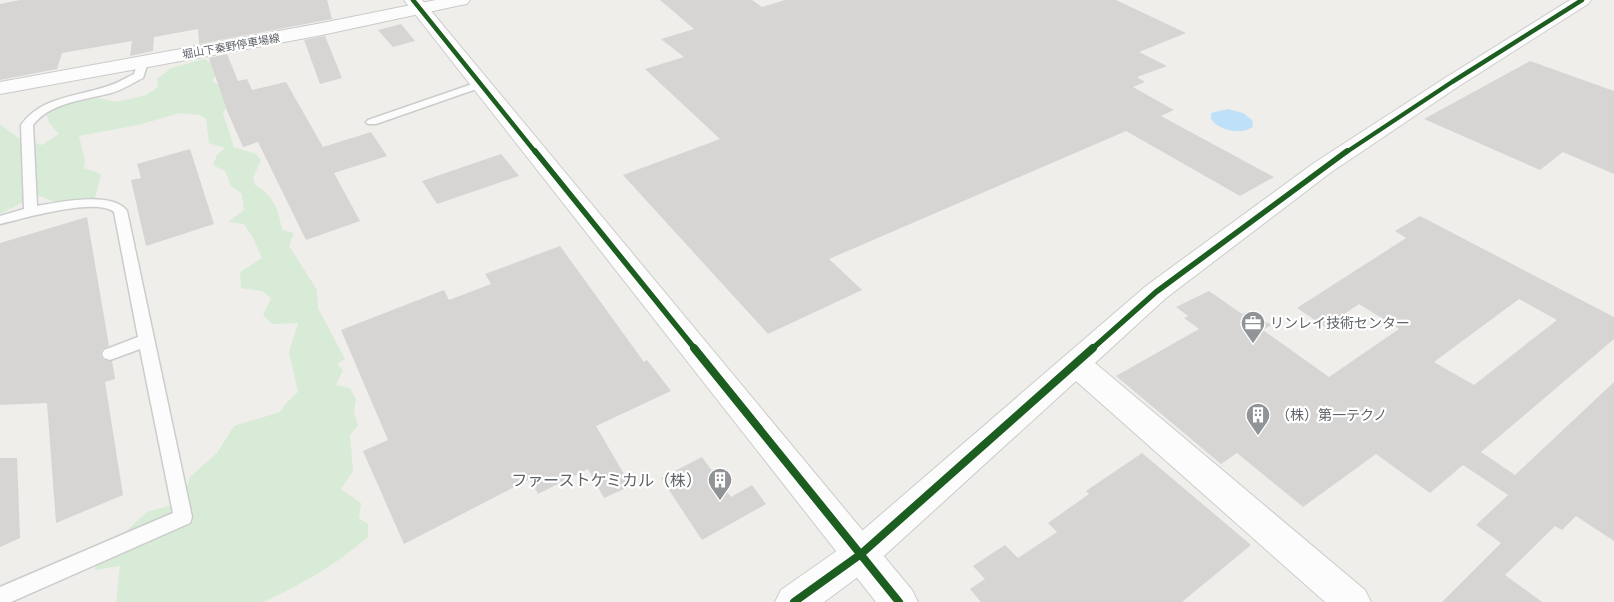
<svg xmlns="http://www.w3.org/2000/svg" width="1614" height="602" viewBox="0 0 1614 602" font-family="'Fira Sans','Noto Sans JP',sans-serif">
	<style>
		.green { fill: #d8ebd6 }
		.water { fill: #bfe0f9 }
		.building { fill: #d6d5d3; fill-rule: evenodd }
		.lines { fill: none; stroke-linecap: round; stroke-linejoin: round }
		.service-casing { stroke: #cbcccc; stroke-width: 3 }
		.minor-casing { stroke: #cbcccc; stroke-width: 2 }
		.tertiary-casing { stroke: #cbcccc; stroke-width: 2 }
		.secondary-casing { stroke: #cacacb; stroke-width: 2 }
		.service { fill: #fdfcfc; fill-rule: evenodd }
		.minor { fill: #fdfcfc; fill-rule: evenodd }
		.tertiary { fill: #fdfcfc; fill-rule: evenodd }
		.secondary { fill: #fdfcfc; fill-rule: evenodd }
		.cycleway-far2-casing { stroke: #fff; stroke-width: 7 }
		.cycleway-far1-casing { stroke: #fff; stroke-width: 9 }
		.cycleway-casing { stroke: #fff; stroke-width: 11 }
		.cycleway-far2 { stroke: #1b5e20; stroke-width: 4.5 }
		.cycleway-far1 { stroke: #1b5e20; stroke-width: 5.5 }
		.cycleway { stroke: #1b5e20; stroke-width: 8 }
		.labels { text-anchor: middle; stroke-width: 4.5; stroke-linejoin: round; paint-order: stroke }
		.far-street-label { font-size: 11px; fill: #5f6368; stroke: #fff }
		.poi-label { font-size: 14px; fill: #5f6368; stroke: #fff; text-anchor: start }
		.near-poi-label { font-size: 16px; fill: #5f6368; stroke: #fff; text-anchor: end }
	</style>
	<rect width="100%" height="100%" fill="#efeeea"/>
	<path class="green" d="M204 59 221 68 212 81 224 88 230 102 223 113 234 147 256 154 261 160 253 178 255 185C273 195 279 210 282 230L294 233 289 246 317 290 318 308 345 359 337 364 343 370 336 385 350 388 356 399 354 413 358 425 350 435 353 471 341 489 361 503 359 518 368 524V537C337 564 301 585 263 602H116L120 566 95 570 97 551 118 538 147 512 182 502 190 477 217 453 234 426 280 412 286 403 298 392 289 352 298 323 272 324 263 315 271 298 262 291 241 288 240 272 262 258 253 238 244 224 228 222 244 210 242 194 231 186 225 171 213 165 217 155 225 148 209 143 206 119 200 115 180 113 138 125 79 136 85 161 84 168 101 174 95 198 72 205 49 200 37 195 0 214V124L17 137 42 145 59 134 49 123 47 115 66 104 98 98 117 102 146 95 158 87 157 79 171 68Z"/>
	<path class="water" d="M1228 109 1243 113 1252 120 1253 127C1240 135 1220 131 1211 119V113Z"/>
	<path class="building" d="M20 0H327L332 19 199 44 198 29 154 37 153 51 130 56 132 41 62 53 57 69 0 80V4Z
		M660 0H752L762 7 785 0H1116L1186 33 1139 52 1167 66 1137 77 1145 82 1133 87 1174 110 1161 116 1274 177 1240 196 1126 131 829 259 862 290 768 334 623 175 720 139 645 69 684 57 661 39 694 29Z
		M401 24 415 41 393 47 378 30Z
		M325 36 342 78 320 84 304 40Z
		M227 54 238 81 247 79 252 90 286 82 323 147 371 132 387 156 334 173 360 221 306 240 258 142 243 147 228 113 209 58Z
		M1530 61 1614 91V174L1563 152 1540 170 1424 119Z
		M190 149 214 224 146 246 131 180 141 178 137 164Z
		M501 154 519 176 437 204 422 181Z
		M1420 216 1614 317V339L1481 452 1515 475 1614 382V541L1576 516 1562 530 1555 526 1505 575 1542 602H1442L1501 543 1476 525 1508 495 1463 465 1430 493 1376 454 1303 507 1237 453 1221 464 1116 376 1199 329 1184 318 1188 316 1176 307 1209 291 1242 314 1250 311 1271 325 1263 330 1329 377 1399 329 1359 304 1325 327 1297 308 1406 238 1395 231ZM1519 299 1557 320 1474 385 1434 362Z
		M87 217 109 346 102 349 100 355 103 360 112 361 115 379 105 382 123 495 56 523 47 403 0 405V243Z
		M560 246 644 362 647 360 671 391 596 426 631 486 604 498 588 469 538 494 530 479 404 544 363 451 388 440 341 330 444 290 449 300 491 284 485 274Z
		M1142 453 1251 545 1182 602H981L970 589 985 579 973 566 1005 545 1018 558 1057 532 1048 523 1089 494 1086 491Z
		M702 457 731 497 752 485 766 504 702 540 661 478Z
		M0 458H17L20 538 0 547Z"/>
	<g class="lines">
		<defs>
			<path id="service" d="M143 59 148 62 143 78C132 83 123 90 111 93 85 100 51 102 33 125L37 206C60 202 112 191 127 211L192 517 190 523 11 602H0V587L173 513 140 349 110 360 104 358 102 354 104 350 138 337 114 212C96 197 22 219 0 224V216L24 209 21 125C41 97 75 97 105 87 116 84 124 79 134 74L138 62Z
				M481 81 487 84 485 86 376 124H368L366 122 368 120Z"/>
			<path id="minor" d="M1570 0H1591L1588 4 1459 86 1330 173 1166 298 1095 363 1365 590 1371 602H1325L1076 381 874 565 824 602H775L781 590 848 543 1146 286 1314 163 1445 78Z"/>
			<path id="tertiary" d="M404 0H422L912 590 918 602H876Z"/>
			<path id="secondary" d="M436 0H470L467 4 461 5 317 36 0 94V82L317 24Z"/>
		</defs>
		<use href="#service" class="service-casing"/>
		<use href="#minor" class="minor-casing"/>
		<use href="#tertiary" class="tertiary-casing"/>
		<use href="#secondary" class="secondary-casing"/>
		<use href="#service" class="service"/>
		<use href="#minor" class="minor"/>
		<use href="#tertiary" class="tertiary"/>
		<use href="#secondary" class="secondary"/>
		<defs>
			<path id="cycleway-far2" d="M413 0 536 153
				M1345 153 1452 82 1582 0"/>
			<path id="cycleway-far1" d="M535 151 695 349
				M1092 349 1156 292 1347 151"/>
			<path id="cycleway" d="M694 348 899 602
				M794 602 861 554 1093 348"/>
		</defs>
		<use href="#cycleway-far2" class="cycleway-far2-casing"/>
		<use href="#cycleway-far1" class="cycleway-far1-casing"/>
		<use href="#cycleway" class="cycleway-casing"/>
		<use href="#cycleway-far2" class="cycleway-far2"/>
		<use href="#cycleway-far1" class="cycleway-far1"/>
		<use href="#cycleway" class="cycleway"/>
	</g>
	<defs>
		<symbol id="office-pin" viewBox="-11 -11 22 30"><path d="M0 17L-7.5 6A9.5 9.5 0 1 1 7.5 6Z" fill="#919496" stroke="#fff"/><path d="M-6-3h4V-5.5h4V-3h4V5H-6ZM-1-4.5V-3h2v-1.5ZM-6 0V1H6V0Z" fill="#fff"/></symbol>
		<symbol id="building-pin" viewBox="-11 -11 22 30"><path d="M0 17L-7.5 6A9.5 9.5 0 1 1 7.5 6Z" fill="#919496" stroke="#fff"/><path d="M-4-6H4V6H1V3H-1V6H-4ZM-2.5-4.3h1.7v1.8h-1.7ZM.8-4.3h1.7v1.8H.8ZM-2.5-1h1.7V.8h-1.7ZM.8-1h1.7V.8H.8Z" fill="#fff"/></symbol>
	</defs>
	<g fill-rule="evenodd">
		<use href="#office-pin" x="1239" y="309" width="28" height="38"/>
		<use href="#building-pin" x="1244" y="401" width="28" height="38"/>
		<use href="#building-pin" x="706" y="466" width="28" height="38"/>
	</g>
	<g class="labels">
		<g class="far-street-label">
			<text transform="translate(231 46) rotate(-10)" y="4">堀山下秦野停車場線</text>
		</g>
		<g class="poi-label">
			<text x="1270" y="328">リンレイ技術センター</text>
			<text x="1276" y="420">（株）第一テクノ</text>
		</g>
		<g class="near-poi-label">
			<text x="702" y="486">ファーストケミカル（株）</text>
		</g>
	</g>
</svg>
